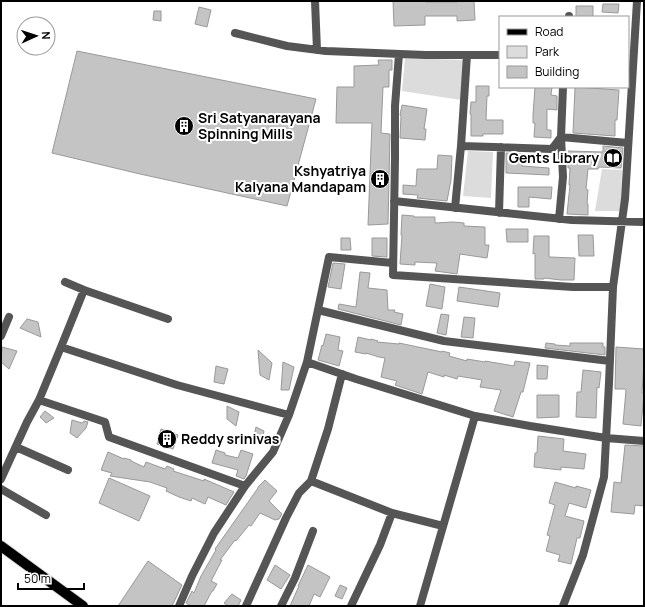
<svg xmlns="http://www.w3.org/2000/svg" width="645" height="607" viewBox="0 0 645 607" font-family="Manrope,sans-serif">
	<style>
		.green { fill: #dcdcdc }
		.building { fill: #c4c4c4; stroke: #999 }
		.lines { fill: none; stroke-linecap: round; stroke-linejoin: round }
		.primary-casing { stroke: #dbdbdb; stroke-width: 12 }
		.street { stroke: #555; stroke-width: 8 }
		.primary { stroke: #000; stroke-width: 10 }
		.labels { text-anchor: middle; stroke-width: 4; stroke-linejoin: round; paint-order: stroke }
		.poi-label { font-size: 14px; font-weight: bold; fill: #000; stroke: #fff; text-anchor: start }
	</style>
	<rect width="100%" height="100%" fill="#fff"/>
	<path class="green" d="M405 58 463 60 461 100 402 91Z
		M468 151 493 152 491 198 463 196Z
		M602 169 622 170 621 211H595Z"/>
	<path class="building" d="M393 1H426V2H457L456 1H474L475 20 457 21V16H425V25L394 26Z
		M603 4H619L618 13 602 12Z
		M576 6H593V17H576Z
		M199 7 211 10 207 27 195 24Z
		M154 11H161V21L153 20Z
		M77 51 316 99 287 206 140 174 52 153Z
		M378 60H392V70H389V87H383L381 133 390 134 388 224 368 225 372 123H336L337 87H354V66L379 65Z
		M476 86H489V96H487L486 120H503V134H483V136H471V114H470L471 102H476Z
		M535 87H552L551 95 557 96V110L547 109V130H551V138L534 137 535 123H533V115Z
		M575 87 619 90 617 120H615V136L573 133Z
		M402 105 427 109 424 129H426L425 140 400 138 401 116 400 115Z
		M603 146 623 148 621 168 599 167 598 169H588L586 189 588 190 587 204H588V215L567 214 570 185H569L570 168H568V151L603 152Z
		M506 153 523 154 522 166 549 168V175L506 173Z
		M438 155 452 156 451 180 447 201 417 198 418 195 403 194V185L416 186 417 169H437Z
		M518 187H552L551 199 529 197V207H518Z
		M402 215 414 216V217H435V223L453 222 464 223V226L485 227V245H489L487 258 460 254 457 274 435 271 437 263 415 262V265L400 264 402 235H401Z
		M506 229H528V242H507Z
		M578 235H593L594 256H579Z
		M534 236H549V257L575 258 574 280H561L544 278V279H535V253L533 254Z
		M341 238H350L351 250H341Z
		M372 238H387V257L372 256Z
		M333 263 345 264 341 289 328 287Z
		M360 272 370 273 368 288 387 290 388 310H395L394 312 403 314 401 325 338 309 339 304 356 307Z
		M430 284 445 287 442 309 426 306Z
		M459 287 500 293 498 307 457 301Z
		M441 314 449 315 446 335 437 333Z
		M464 317 475 318 473 338 461 337Z
		M27 319 38 322 41 337 20 328Z
		M326 334 340 337 338 350 343 351 339 366 318 360 322 345 323 346Z
		M358 337 371 340V339L378 341 377 342 399 344V343L442 352V351L450 353 449 356 467 361V359L485 362V361L514 366 515 361 530 363 523 392H521L513 417 494 411 501 390 480 387 482 380 458 376 457 379 444 375V377L428 372 422 394 395 385 397 381 381 377 385 358 379 357 366 353V354L355 352Z
		M546 343 555 344V345L570 346V343H603V347H605V355L545 348Z
		M2 347 17 351 9 369 1 362Z
		M616 347 644 349V363L642 393H644V395L641 426 623 424 626 390 625 389H615Z
		M258 350 272 363 269 380 260 375Z
		M283 362 294 367 289 390H281Z
		M537 365 548 366 547 379H537Z
		M216 366 228 369 224 384 214 382Z
		M583 370 601 372 599 388 597 387 596 418 576 417 577 392H581Z
		M537 395H559V417L537 418Z
		M227 406 239 412 236 426 227 419Z
		M45 411 54 418 46 423 40 417Z
		M72 420 82 423 84 421 88 422 86 428 77 438 70 433Z
		M256 427 264 431 262 443 254 436Z
		M161 429 178 435 173 449 157 444Z
		M538 436 564 439 563 451 586 454 584 469 561 467V470L534 467 535 453H537Z
		M625 445 644 446V506L635 505 634 514 611 512 614 482 621 483Z
		M216 450 225 453V455L238 458 241 450 253 454 246 476 244 479 236 476 238 470 212 463Z
		M108 452 124 459V458L131 460V461L144 467 146 462 165 469 167 466 174 469 173 471 204 481V479L234 492 226 505 208 497 205 504 192 498 191 501 179 497 166 491 167 488 150 482 110 476 112 473 101 470Z
		M109 478 150 496 139 521 99 503Z
		M265 480 277 491 269 501 282 514 279 519 275 520 260 513 251 526 249 525 236 541 235 540 220 560H222L211 581 217 584 213 591H212L204 606H191L186 603 192 591 194 593 201 576 216 550 215 549 258 488V487Z
		M555 482 576 488V486L591 490 586 508 569 503 565 516 584 521 580 538H577L571 564 558 561 560 555 546 551 550 536 547 535 555 505 549 503Z
		M148 561 182 585 172 606H118Z
		M275 565 290 575 281 589 267 580Z
		M308 565 330 577 320 597 314 594 309 606H290L299 586H298Z
		M340 585 347 588 342 599 335 596Z
		M232 594 241 600 238 606H228L224 603Z"/>
	<g class="lines">
		<defs>
			<path id="primary" d="M1 546 83 606"/>
		</defs>
		<use href="#primary" class="primary-casing"/>
		<path class="street" d="M315 1 317 50
			M569 17V16
			M235 33 287 46 326 51 425 55H500
			M399 54 395 106V158L393 275 573 287H613
			M467 55 461 146 552 149 561 137
			M563 87 561 137 628 143
			M394 201 572 220 644 222
			M455 208 461 146
			M499 213 501 147
			M559 219 563 177 561 137
			M393 263 329 257 307 362 356 379 475 416 530 426 606 438 644 441
			M65 282 84 290
			M318 310 444 341 610 361
			M168 319 84 290 61 347 177 385 289 415
			M1 336 9 317
			M39 400 61 347
			M16 447 68 470
			M1 479 27 422 39 400 105 422 109 437 245 486
			M311 481 392 513 443 526
			M1 489 46 515
			M179 606 192 576 214 533 245 486 273 452 289 415 307 362
			M246 606 286 518 299 493 311 481 328 429 342 374
			M281 606 295 578 313 531
			M351 606 380 545 392 513
			M420 606 475 416
			M563 606 583 555 604 477 609 383 613 287 625 199 637 1"/>
		<use href="#primary" class="primary"/>
	</g>
	<defs>
		<symbol id="building-disc" viewBox="-11 -11 22 22"><circle r="9.5" fill="#000" stroke="#fff"/><path d="M-4-6H4V6H1V3H-1V6H-4ZM-2.5-4.3h1.7v1.8h-1.7ZM.8-4.3h1.7v1.8H.8ZM-2.5-1h1.7V.8h-1.7ZM.8-1h1.7V.8H.8Z" fill="#fff"/></symbol>
		<symbol id="library-disc" viewBox="-11 -11 22 22"><circle r="9.5" fill="#000" stroke="#fff"/><path d="M-6-4Q-3-5.5-.7-3.5V5Q-3 3-6 4ZM6-4Q3-5.5 .7-3.5V5Q3 3 6 4Z" fill="#fff"/></symbol>
	</defs>
	<g fill-rule="evenodd">
		<use href="#building-disc" x="173" y="115" width="22" height="22"/>
		<use href="#library-disc" x="602" y="147" width="22" height="22"/>
		<use href="#building-disc" x="369" y="168" width="22" height="22"/>
		<use href="#building-disc" x="156" y="428" width="22" height="22"/>
	</g>
	<g class="labels">
		<g class="poi-label">
			<text x="198" y="123">Sri Satyanarayana<tspan x="198" dy="16">Spinning Mills</tspan></text>
			<text x="599" y="163" text-anchor="end">Gents Library</text>
			<text x="366" y="176" text-anchor="end">Kshyatriya<tspan x="366" dy="16">Kalyana Mandapam</tspan></text>
			<text x="181" y="444">Reddy srinivas</text>
		</g>
	</g>
	<rect width="645" height="607" fill="none" stroke="#000000" stroke-width="4"/>
	<rect x="499" y="16" width="130" height="72" fill="#ffffff" stroke="#999999"/>
	<rect x="507" y="29" width="20" height="6" fill="#000000" stroke="#999999"/>
	<text x="535" y="36" font-size="12" fill="#000000">Road</text>
	<rect x="507" y="46" width="20" height="12" fill="#dcdcdc" stroke="#999999"/>
	<text x="535" y="56" font-size="12" fill="#000000">Park</text>
	<rect x="507" y="66" width="20" height="12" fill="#c4c4c4" stroke="#999999"/>
	<text x="535" y="76" font-size="12" fill="#000000">Building</text>
	<g transform="translate(36 36) rotate(87)"><circle r="19" fill="#ffffff" stroke="#999999"/>
	<path d="M0-3L7 15L0 10L-7 15Z" fill="#000000"/>
	<text y="-6" font-size="11" font-weight="bold" text-anchor="middle" fill="#000000">N</text>
	</g>
	<path d="M18 583v6h66v-6" fill="none" stroke="#000000" stroke-width="2"/>
	<text x="24" y="583" font-size="12" fill="#000000" stroke="#ffffff" stroke-width="3" paint-order="stroke">50 m</text>
</svg>
